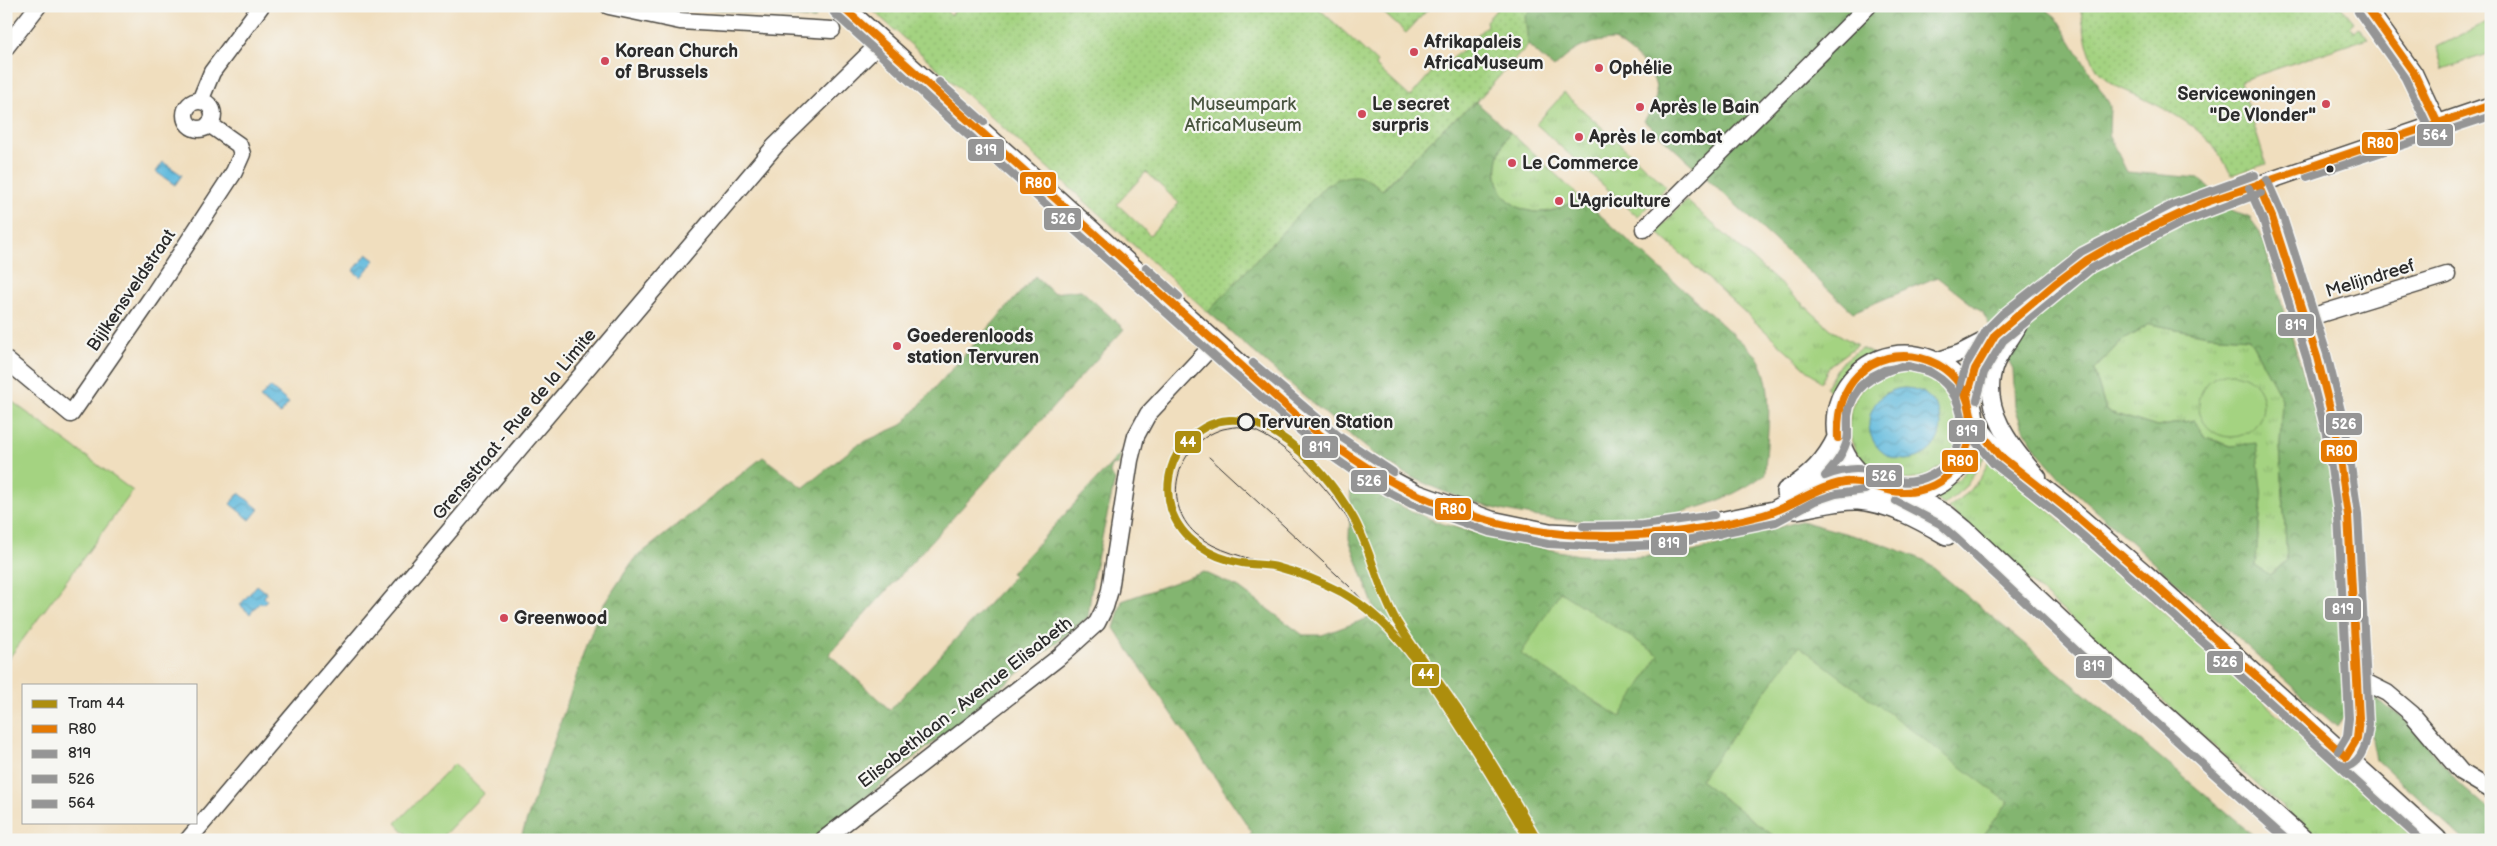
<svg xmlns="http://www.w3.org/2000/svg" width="2497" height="846" viewBox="0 0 2497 846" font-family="'Balsamiq Sans',sans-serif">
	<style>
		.grass { fill: url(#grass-tufts); stroke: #687f56; fill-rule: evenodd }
		.forest { fill: url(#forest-crowns); stroke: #57704d; fill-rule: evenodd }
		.park { fill: url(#park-dots); stroke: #687f56; fill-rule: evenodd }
		.garden { fill: #a4d381; stroke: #687f56 }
		.water { fill: url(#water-waves); stroke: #467284 }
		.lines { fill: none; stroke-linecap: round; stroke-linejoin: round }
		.minor-casing { stroke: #494641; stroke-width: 19 }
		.major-casing { stroke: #494641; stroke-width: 24 }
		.minor { stroke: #fff; stroke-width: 16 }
		.major { stroke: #fff; stroke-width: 21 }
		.tram { stroke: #2b2b2b; stroke-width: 1 }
		.bus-1-casing { stroke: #f6f6f2; stroke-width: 11 }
		.bus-2-casing { stroke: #f6f6f2; stroke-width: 11 }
		.bus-3-casing { stroke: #f6f6f2; stroke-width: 11 }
		.bus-4-casing { stroke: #f6f6f2; stroke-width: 11 }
		.bus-1 { stroke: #e57902; stroke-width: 8 }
		.bus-2 { stroke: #959595; stroke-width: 8 }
		.bus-3 { stroke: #959595; stroke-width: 8 }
		.bus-4 { stroke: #959595; stroke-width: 8 }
		.tram-1-casing { stroke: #f6f6f2; stroke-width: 11 }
		.tram-1 { stroke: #ad8e0f; stroke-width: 8 }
		.poi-dot { fill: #d1495b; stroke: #f6f6f2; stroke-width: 2 }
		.bus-dot { fill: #2b2b2b; stroke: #f6f6f2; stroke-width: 2 }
		.stop-dot { fill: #f6f6f2; stroke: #2b2b2b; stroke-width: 2.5 }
		.labels { text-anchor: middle; stroke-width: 4.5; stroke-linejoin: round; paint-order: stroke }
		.poi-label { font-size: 18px; font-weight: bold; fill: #2b2b2b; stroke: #f6f6f2; text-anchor: start }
		.park-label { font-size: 18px; fill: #495540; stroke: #f6f6f2 }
		.street-label { font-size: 18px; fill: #2b2b2b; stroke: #f6f6f2 }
		.stop-label { font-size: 18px; font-weight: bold; fill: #2b2b2b; stroke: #f6f6f2; text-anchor: start }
		.line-badge { stroke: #f6f6f2; stroke-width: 2 }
		.badge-label { font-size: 14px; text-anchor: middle; font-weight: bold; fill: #fff }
	</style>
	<defs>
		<pattern id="grass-tufts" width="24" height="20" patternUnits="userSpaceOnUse" patternTransform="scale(1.25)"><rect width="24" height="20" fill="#a4d381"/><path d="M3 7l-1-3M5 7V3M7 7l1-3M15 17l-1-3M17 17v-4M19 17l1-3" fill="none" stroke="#8db570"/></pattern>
		<pattern id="forest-crowns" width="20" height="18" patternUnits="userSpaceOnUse" patternTransform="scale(1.25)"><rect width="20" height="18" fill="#83b56f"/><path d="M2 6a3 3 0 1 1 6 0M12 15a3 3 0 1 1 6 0" fill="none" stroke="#6b935b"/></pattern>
		<pattern id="park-dots" width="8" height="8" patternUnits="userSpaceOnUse" patternTransform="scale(1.25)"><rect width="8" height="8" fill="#a4d381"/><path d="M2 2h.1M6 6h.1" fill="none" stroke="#8db570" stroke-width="1.8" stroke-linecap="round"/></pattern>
		<pattern id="water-waves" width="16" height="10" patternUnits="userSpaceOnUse" patternTransform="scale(1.25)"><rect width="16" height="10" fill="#60badd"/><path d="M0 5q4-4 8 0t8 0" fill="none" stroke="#4f97b3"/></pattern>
	</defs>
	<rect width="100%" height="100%" fill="#f6f6f2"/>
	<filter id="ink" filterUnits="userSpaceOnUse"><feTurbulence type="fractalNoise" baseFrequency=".02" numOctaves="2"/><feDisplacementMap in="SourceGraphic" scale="10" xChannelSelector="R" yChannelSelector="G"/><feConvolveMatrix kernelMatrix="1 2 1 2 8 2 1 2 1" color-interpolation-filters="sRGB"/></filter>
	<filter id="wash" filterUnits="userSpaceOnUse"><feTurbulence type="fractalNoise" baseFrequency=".0096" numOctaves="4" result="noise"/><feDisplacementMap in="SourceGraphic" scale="20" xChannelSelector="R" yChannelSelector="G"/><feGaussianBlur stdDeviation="1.12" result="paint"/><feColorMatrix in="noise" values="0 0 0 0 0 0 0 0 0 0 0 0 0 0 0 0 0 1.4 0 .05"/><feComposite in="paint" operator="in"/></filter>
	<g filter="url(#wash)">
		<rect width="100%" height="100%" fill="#f0debe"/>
		<path class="grass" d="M1564 93 1666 186 1638 217 1536 124Z
			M1510 132 1580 197C1527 237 1470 191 1510 132Z
			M1686 200 1833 331 1857 345 1830 365 1821 382 1657 232Z
			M2150 324 2208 335 2249 338 2282 398 2280 445 2287 560 2270 575 2255 566 2262 498 2231 446 2205 437 2194 420 2157 427 2106 411 2094 370 2120 342Z
			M1861 348 1873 354 1844 376 1833 393 1826 387 1840 364Z
			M1903 368C1947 372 1980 415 1951 455 1942 468 1930 476 1914 479 1842 491 1819 382 1903 368ZM1904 388 1922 392 1936 405 1885 393Z
			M1980 447 1986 454 1967 485 1944 505 1934 497 1963 475Z
			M1990 458 2418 840H2319L1948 508 1969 492 1981 477Z"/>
		<path class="forest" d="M683 6H812L817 11 815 19Z
			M1534 6H2042L2056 17 2110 105 2109 135 2127 172 2199 178 2236 213 2249 217 2260 232 2334 475 2352 704 2337 727 2062 480 2038 452 2021 424 2015 407 2013 369 1983 313 1937 277 1853 312 1644 121C1647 116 1652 110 1654 104 1665 76 1634 53 1614 40 1587 41 1573 49 1554 68L1528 45 1525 16ZM2150 324 2208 335 2249 338 2282 399 2280 445 2287 560 2271 575 2255 566 2262 498 2256 443 2231 446 2205 437 2194 420 2157 427 2106 411 2094 370 2120 342Z
			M1476 102 1510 132C1470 191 1527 237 1580 197L1756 355C1777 386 1766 438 1765 474 1724 505 1680 515 1630 519 1545 527 1457 507 1384 461 1369 451 1354 437 1340 426 1295 389 1252 350 1208 312L1325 186C1348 171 1362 173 1383 190L1443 128Z
			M1035 276 1053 293 1081 290 1124 329 829 654 890 710 1014 576 1011 573 1121 453 1118 465 1111 466 1110 474 1115 480 1093 577 1088 617 813 840H520L598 613 634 559 763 457 803 488 857 445 902 425Z
			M1351 480 1402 507 1440 523 1501 540 1579 555 1639 557 1692 552 1801 521 1880 543 1924 560 2259 840H1980L2008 802 1700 780 1779 840H1245L1252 832 1114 628 1122 601 1204 572 1239 588 1303 635H1322L1377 615 1349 539Z
			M2373 697 2407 721 2458 782 2491 811V840H2464L2376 759 2369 725Z"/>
		<path class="park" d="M868 6H941L951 15 959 6H1316L1377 62 1375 65 1410 97 1437 66 1441 70 1457 53H1460L1487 25 1486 21 1500 6H1534L1525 16 1528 45 1476 102 1443 128 1382 190C1364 172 1347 172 1325 186L1208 312ZM1146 172 1179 203 1150 235 1117 204Z
			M1376 6H1431L1406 33Z
			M2080 6H2341L2354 22 2350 26 2355 32 2359 28 2368 38 2240 81 2266 164 2231 175C2212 132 2178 115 2138 96 2122 89 2107 84 2097 69 2086 51 2084 27 2080 6Z"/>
		<path class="garden" d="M2491 20V56L2490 53 2443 69V71L2437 47Z
			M2199 405a32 32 0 1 1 64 0a32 32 0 1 1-64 0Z
			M6 397 133 491 6 662Z
			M1560 592 1659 655 1620 717 1521 654Z
			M1799 646 2008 802 1980 840H1779L1700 780Z
			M454 764 484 793 439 840H412L396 823Z"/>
		<path class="water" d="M163 162 182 175 175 185 156 172Z
			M367 254 375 260 361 277 353 271Z
			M270 387 289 403 280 414 260 398Z
			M1869 424a36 36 0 1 1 72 0a36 36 0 1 1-72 0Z
			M239 493 259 509 250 520 230 504Z
			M257 585 267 593 264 597 267 600 263 604 260 602 250 614 240 605Z"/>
	</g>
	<g filter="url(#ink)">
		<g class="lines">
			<defs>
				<path id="minor" d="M609 6 680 21 832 30
					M2366 6 2414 73 2438 124
					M6 47 38 6
					M200 101 212 72 261 6
					M185 115a14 14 0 1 1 28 0a14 14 0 1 1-28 0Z
					M2258 184 2272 217 2317 357 2336 432 2348 515 2359 718C2359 735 2357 744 2346 757
					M1644 229 1868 6
					M2025 309C2019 332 2005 343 1996 363 1978 406 2012 448 2038 477
					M2304 319 2447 275
					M6 360 71 414 154 294 234 172 242 154 239 145 209 124
					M1933 362 1960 353 1993 336
					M1967 397 1975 369 1995 335 2055 284 2087 260 2113 245 2204 203 2491 105
					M2357 678 2387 693 2412 714 2461 772 2491 790
					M188 840 775 146 880 43
					M823 840 1058 658 1097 623 1105 607 1110 590 1130 460 1136 436 1148 414 1215 343"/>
				<path id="major" d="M841 6 1240 366 1329 442 1372 472 1416 495 1491 522 1549 534 1607 537 1661 535 1774 512 1811 492 1834 484 1864 480
					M1837 424a68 68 0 1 1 136 0a68 68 0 1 1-136 0Z
					M1973 423 2000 456 2065 507 2144 575 2436 840
					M1787 492C1810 479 1827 462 1838 438
					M1901 492 1946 516 1963 530 2086 646 2302 840
					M1796 508C1816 505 1838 498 1858 499 1889 501 1921 519 1947 534"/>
			</defs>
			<use href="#minor" class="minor-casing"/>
			<use href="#major" class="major-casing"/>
			<use href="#minor" class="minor"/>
			<use href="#major" class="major"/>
			<path class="tram" d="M1209 457 1349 586 1386 625
				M1273 566C1248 557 1216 552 1196 534 1159 501 1178 442 1223 429 1229 428 1236 426 1242 427 1279 433 1331 491 1350 523 1359 539 1367 556 1375 573"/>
			<defs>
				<path id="bus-1" d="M841 6 1304 422C1442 537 1592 559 1763 515 1790 508 1812 489 1840 483 1863 477 1879 491 1901 492 1950 494 1981 447 1968 402 1955 356 1892 340 1858 375 1841 392 1837 415 1838 438
					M2366 6 2414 73 2438 124
					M1967 397 1973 423 2000 456 2065 507 2144 575 2346 757 2357 739 2359 718 2348 515 2336 432 2317 357 2272 217 2258 184
					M1967 397 1975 369 1995 335 2055 284 2087 260 2113 245 2204 203 2491 105"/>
				<path id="bus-2" d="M834 13 1233 373 1323 450 1366 480 1411 504 1489 532 1548 544 1607 547 1662 545 1776 522 1815 501 1836 494 1865 490
					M2249 188 2263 220 2307 360 2326 434 2338 516 2349 718 2347 736 2338 751
					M1977 400 1984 373 2003 341 2092 268 2181 223 2261 193
					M1848 438V410L1853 397 1860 386 1872 376 1884 370 1908 366 1929 371 1941 379 1951 388 1958 401 1965 429 1993 463 2059 515 2137 582 2421 840
					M1896 501 1940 524 1956 538 2079 653 2287 840"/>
				<path id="bus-3" d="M939 82 984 122
					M925 97 1144 292
					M2255 175 2172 205 2081 252 2002 314 1987 329 1966 365 1957 398 1964 428 1993 463 2059 515 2137 583 2339 764 2347 767C2363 761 2368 739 2369 724L2358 514 2346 431 2327 354 2282 214 2267 180
					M1146 267 1179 297
					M1253 363 1339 436 1393 472
					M1901 366C1915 368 1928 369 1940 379 1974 407 1967 462 1925 478 1899 488 1889 475 1866 470 1852 467 1838 471 1825 476 1834 466 1844 454 1847 440 1849 432 1847 424 1848 416 1852 386 1874 375 1901 366Z
					M1240 378C1285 418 1330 461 1383 489
					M1583 526 1643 525 1714 515
					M1582 546 1661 545 1719 534"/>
				<path id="bus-4" d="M2358 12 2405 78 2429 128
					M2307 177 2491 116"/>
			</defs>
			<use href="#bus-1" class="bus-1-casing"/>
			<use href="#bus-2" class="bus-2-casing"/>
			<use href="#bus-3" class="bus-3-casing"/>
			<use href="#bus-4" class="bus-4-casing"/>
			<use href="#bus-1" class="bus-1"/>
			<use href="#bus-2" class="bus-2"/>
			<use href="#bus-3" class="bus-3"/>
			<use href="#bus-4" class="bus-4"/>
			<defs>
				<path id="tram-1" d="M1529 840C1505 799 1481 759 1455 719 1424 671 1394 622 1343 593 1322 582 1300 573 1277 567 1266 564 1254 565 1242 563 1211 558 1181 540 1171 509 1165 489 1169 463 1182 447 1241 375 1323 463 1354 519 1372 552 1378 590 1397 622 1417 654 1440 683 1461 714 1488 755 1513 797 1538 840"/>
			</defs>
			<use href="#tram-1" class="tram-1-casing"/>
			<use href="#tram-1" class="tram-1"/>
		</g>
	</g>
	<g class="poi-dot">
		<circle cx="1414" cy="52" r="5"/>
		<circle cx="605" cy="61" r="5"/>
		<circle cx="1599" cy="68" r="5"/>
		<circle cx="2326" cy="104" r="5"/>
		<circle cx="1640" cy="107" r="5"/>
		<circle cx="1362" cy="114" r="5"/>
		<circle cx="1579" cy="137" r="5"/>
		<circle cx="1512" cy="163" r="5"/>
		<circle cx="1559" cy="201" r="5"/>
		<circle cx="897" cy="346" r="5"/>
		<circle cx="504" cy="618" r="5"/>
	</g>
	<circle class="bus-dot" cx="2330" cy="169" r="4.5"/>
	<circle class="stop-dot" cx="1246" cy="422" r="8"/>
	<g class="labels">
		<g class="poi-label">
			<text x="1424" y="48">Afrikapaleis<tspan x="1424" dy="21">AfricaMuseum</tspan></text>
			<text x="615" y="57">Korean Church<tspan x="615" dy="21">of Brussels</tspan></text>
			<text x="1609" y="74">Ophélie</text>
			<text x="2316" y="100" text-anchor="end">Servicewoningen<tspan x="2316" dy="21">"De Vlonder"</tspan></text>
			<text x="1372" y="110">Le secret<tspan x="1372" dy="21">surpris</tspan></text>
			<text x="1650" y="113">Après le Bain</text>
			<text x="1589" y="143">Après le combat</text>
			<text x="1522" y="169">Le Commerce</text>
			<text x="1569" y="207">L'Agriculture</text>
			<text x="907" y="342">Goederenloods<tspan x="907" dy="21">station Tervuren</tspan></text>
			<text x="514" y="624">Greenwood</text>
		</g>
		<g class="park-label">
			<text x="1243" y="110">Museumpark<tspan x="1243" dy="21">AfricaMuseum</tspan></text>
		</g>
		<g class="street-label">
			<text transform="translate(2370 278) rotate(-17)" y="6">Melijndreef</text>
			<text transform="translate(131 290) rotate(-56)" y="6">Bijlkensveldstraat</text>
			<text transform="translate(514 424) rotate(-50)" y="6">Grensstraat - Rue de la Limite</text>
			<text transform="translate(965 702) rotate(-38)" y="6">Elisabethlaan - Avenue Elisabeth</text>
		</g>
		<g class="stop-label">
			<text x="1259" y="428">Tervuren Station</text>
		</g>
	</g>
	<g class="line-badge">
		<rect x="2416" y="123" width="38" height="24" rx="5" fill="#959595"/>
		<rect x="2361" y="131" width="38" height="24" rx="5" fill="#e57902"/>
		<rect x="967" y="138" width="38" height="24" rx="5" fill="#959595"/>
		<rect x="1019" y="171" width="38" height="24" rx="5" fill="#e57902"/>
		<rect x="1043" y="207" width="39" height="24" rx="5" fill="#959595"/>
		<rect x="2277" y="313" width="38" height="24" rx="5" fill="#959595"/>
		<rect x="2325" y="412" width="38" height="24" rx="5" fill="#959595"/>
		<rect x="1948" y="419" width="38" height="24" rx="5" fill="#959595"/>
		<rect x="1174" y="430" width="28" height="24" rx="5" fill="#ad8e0f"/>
		<rect x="1301" y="435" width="38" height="24" rx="5" fill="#959595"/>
		<rect x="2320" y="439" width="38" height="24" rx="5" fill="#e57902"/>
		<rect x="1941" y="449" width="38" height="24" rx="5" fill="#e57902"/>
		<rect x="1865" y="464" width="38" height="24" rx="5" fill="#959595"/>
		<rect x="1350" y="469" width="38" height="24" rx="5" fill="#959595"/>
		<rect x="1434" y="497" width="38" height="24" rx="5" fill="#e57902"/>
		<rect x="1650" y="532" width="38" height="24" rx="5" fill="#959595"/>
		<rect x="2324" y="597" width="38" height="24" rx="5" fill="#959595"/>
		<rect x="2206" y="650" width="38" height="24" rx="5" fill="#959595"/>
		<rect x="2075" y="655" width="38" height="24" rx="5" fill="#959595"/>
		<rect x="1411" y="663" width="29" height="24" rx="5" fill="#ad8e0f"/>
	</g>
	<g class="badge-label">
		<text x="2435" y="140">564</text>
		<text x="2380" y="148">R80</text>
		<text x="986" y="155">819</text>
		<text x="1038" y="188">R80</text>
		<text x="1063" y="224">526</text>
		<text x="2296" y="330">819</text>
		<text x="2344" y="429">526</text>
		<text x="1967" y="436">819</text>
		<text x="1188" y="447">44</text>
		<text x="1320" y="452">819</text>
		<text x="2339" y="456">R80</text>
		<text x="1960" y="466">R80</text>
		<text x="1884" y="481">526</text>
		<text x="1369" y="486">526</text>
		<text x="1453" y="514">R80</text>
		<text x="1669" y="548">819</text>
		<text x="2343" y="614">819</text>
		<text x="2225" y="667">526</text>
		<text x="2094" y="671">819</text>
		<text x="1426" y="679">44</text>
	</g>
	<rect width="2497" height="846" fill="none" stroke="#f6f6f2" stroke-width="25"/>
	<rect x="22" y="684" width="175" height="140" fill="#f6f6f2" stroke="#a5a5a2"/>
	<rect x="32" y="700" width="25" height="8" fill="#ad8e0f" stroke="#a5a5a2"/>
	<text x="68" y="708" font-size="15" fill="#2b2b2b">Tram 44</text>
	<rect x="32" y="725" width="25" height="8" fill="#e57902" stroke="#a5a5a2"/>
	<text x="68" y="734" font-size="15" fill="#2b2b2b">R80</text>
	<rect x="32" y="750" width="25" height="8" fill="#959595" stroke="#a5a5a2"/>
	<text x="68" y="758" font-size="15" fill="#2b2b2b">819</text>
	<rect x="32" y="775" width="25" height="8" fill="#959595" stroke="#a5a5a2"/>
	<text x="68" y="784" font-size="15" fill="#2b2b2b">526</text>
	<rect x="32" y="800" width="25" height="8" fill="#959595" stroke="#a5a5a2"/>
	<text x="68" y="808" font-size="15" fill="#2b2b2b">564</text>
</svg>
